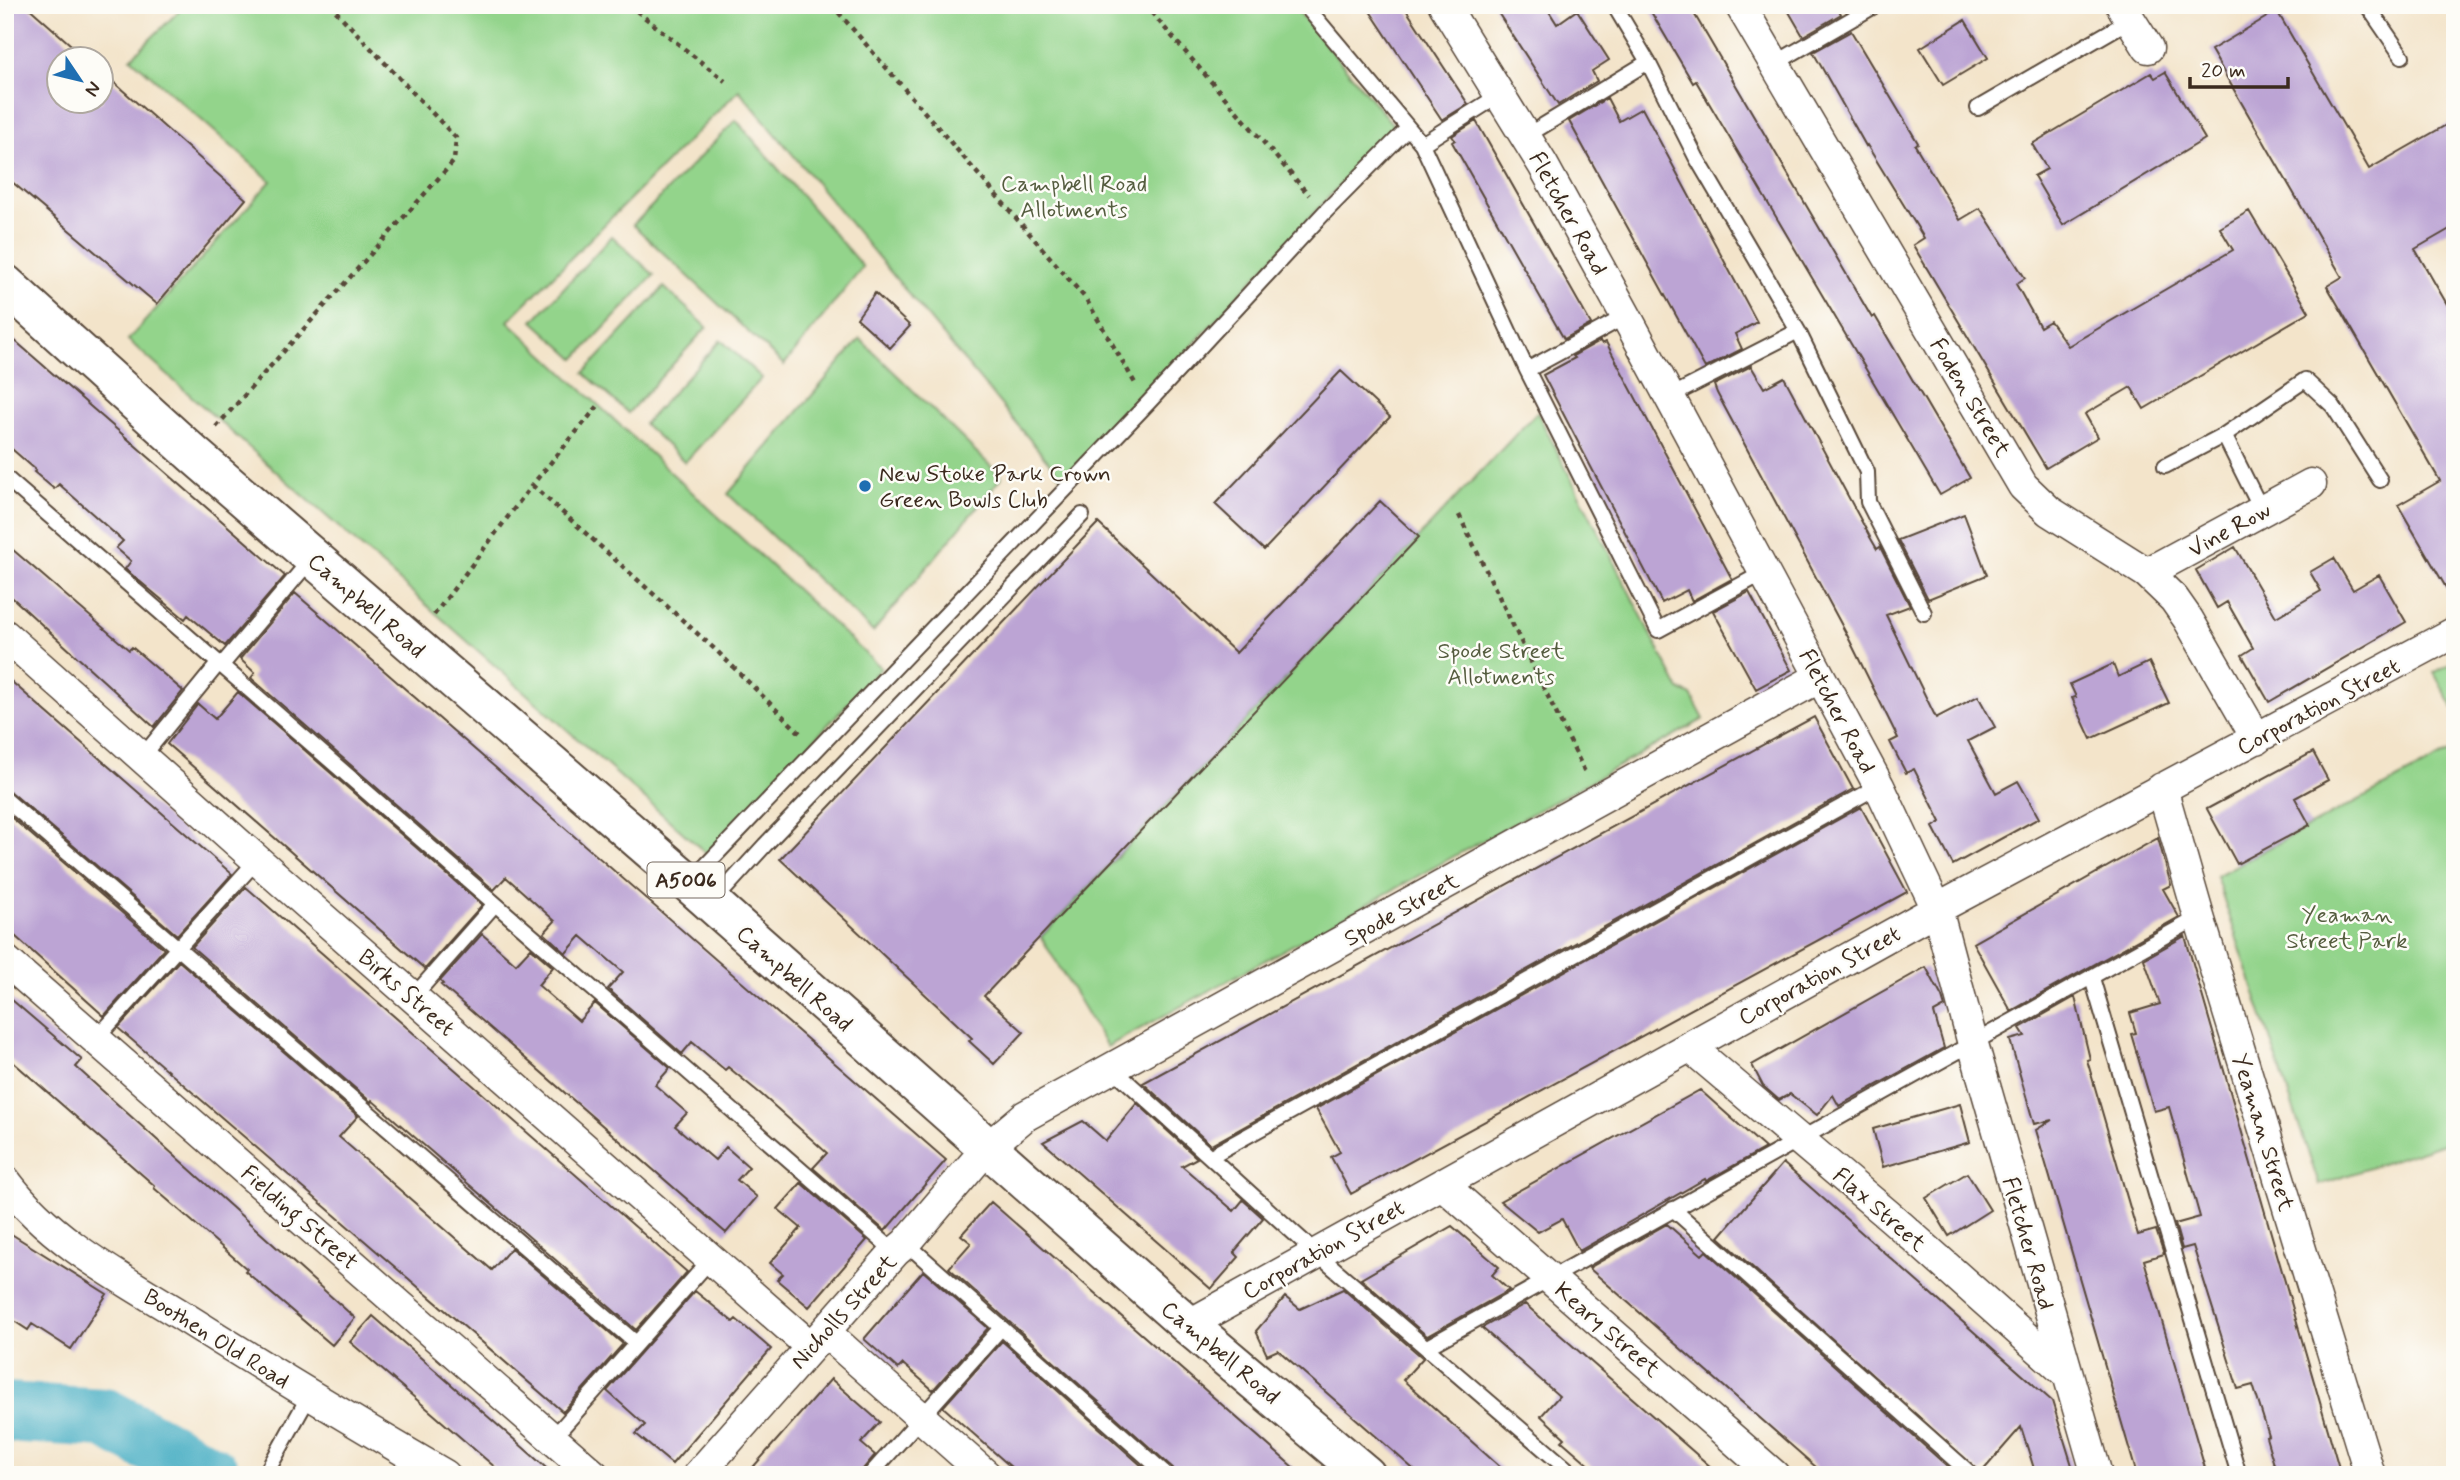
<svg xmlns="http://www.w3.org/2000/svg" width="2460" height="1480" viewBox="0 0 2460 1480" font-family="Mynerve,sans-serif">
	<style>
		.green { fill: #93d48b; stroke: #677f54; stroke-width: 2 }
		.water { fill: #42acc2; stroke: #3e6b70; stroke-width: 2 }
		.lines { fill: none; stroke-linecap: round; stroke-linejoin: round }
		.river { stroke: #42acc2; stroke-width: 60 }
		.building { fill: #bca4d4 }
		.lane-casing { stroke: #574638; stroke-width: 18 }
		.street-casing { stroke: #574638; stroke-width: 33 }
		.primary-casing { stroke: #574638; stroke-width: 42 }
		.path { stroke: #574638; stroke-width: 4.5; stroke-dasharray: 5 5; stroke-linecap: butt }
		.lane { stroke: #fff; stroke-width: 14 }
		.street { stroke: #fff; stroke-width: 30 }
		.primary { stroke: #fff; stroke-width: 38 }
		.poi-dot { fill: #1f6fb2; stroke: #fdfcf7; stroke-width: 2.5 }
		.labels { text-anchor: middle; stroke-width: 5; stroke-linejoin: round; paint-order: stroke }
		.shield { fill: #fdfcf7; stroke: #75695f; stroke-width: 2 }
		.shield-label { font-size: 21px; font-weight: bold; fill: #3b2a1e }
		.park-label { font-size: 23px; fill: #555d3f; stroke: #fdfcf7 }
		.street-label { font-size: 23px; fill: #3b2a1e; stroke: #fdfcf7 }
		.poi-label { font-size: 23px; fill: #3b2a1e; stroke: #fdfcf7; text-anchor: start }
	</style>
	<rect width="100%" height="100%" fill="#fdfcf7"/>
	<filter id="ink" filterUnits="userSpaceOnUse"><feTurbulence type="fractalNoise" baseFrequency=".0143" numOctaves="2"/><feDisplacementMap in="SourceGraphic" scale="14" xChannelSelector="R" yChannelSelector="G"/><feConvolveMatrix kernelMatrix="1 2 1 2 8 2 1 2 1" color-interpolation-filters="sRGB"/></filter>
	<filter id="wash" filterUnits="userSpaceOnUse"><feTurbulence type="fractalNoise" baseFrequency=".00686" numOctaves="4" result="noise"/><feDisplacementMap in="SourceGraphic" scale="28" xChannelSelector="R" yChannelSelector="G"/><feGaussianBlur stdDeviation="1.57" result="paint"/><feColorMatrix in="noise" values="0 0 0 0 0 0 0 0 0 0 0 0 0 0 0 0 0 1.4 0 .05"/><feComposite in="paint" operator="in"/></filter>
	<g filter="url(#wash)">
		<rect width="100%" height="100%" fill="#f3e4ca"/>
		<path class="green" d="M185 5H1293L1394 126 1066 483 739 90 508 321 881 668 707 854 128 340 271 181 131 58Z
			M736 120 863 267 784 365 633 225Z
			M612 236 654 275 575 359 533 321Z
			M664 287 707 327 628 413 584 373Z
			M860 339 1002 477 873 632 728 494Z
			M721 340 762 378 685 462 644 424Z
			M1537 412 1679 689 1691 695 1704 719 1107 1047 1041 937Z
			M2455 661V711L2434 673Z
			M2455 749V1139L2319 1185 2216 876Z"/>
		<path class="water" d="M101 1396 90 1432 5 1427V1398Z"/>
		<g class="lines">
			<path class="river" d="M5 1412 105 1418 211 1475"/>
		</g>
		<g id="blocks">
			<path class="building" d="M5 5H26L88 60H60V102H102V72L246 199 157 304 5 176Z
				M1366 5H1403L1468 104 1442 120Z
				M1493 5H1545L1557 24 1577 10 1609 60 1592 71 1597 81 1558 105Z
				M1647 5H1689L1872 318 1875 316 1970 478 1940 495 1696 81 1693 83Z
				M1785 5H1836L1841 14 1803 36Z
				M2277 11 2369 169 2455 120V226L2415 249 2455 318V603L2398 505 2440 481 2327 286 2342 277 2211 50Z
				M1965 20 1988 58 1943 85 1920 48Z
				M1851 31 1918 143 1915 145 1960 220 1980 208 2025 278 2016 284 2040 327 2050 321 2068 346 2233 250 2220 228 2249 211 2309 312 2144 409 2131 387 2085 414 2098 437 2046 468 1913 245 1924 238 1867 145 1866 146 1813 52Z
				M2165 72 2205 139 2063 225 2034 176 2047 169 2032 144 2151 73 2155 78Z
				M1607 98 1619 121 1642 108 1757 322 1735 334 1742 349 1705 368 1569 121Z
				M1476 121 1591 324 1564 339 1452 142 1455 140 1452 136Z
				M875 293 910 326 890 348 857 318Z
				M5 332 285 576 225 646 188 615 185 619 125 569 131 561 116 548 123 541 59 484 54 489 34 472 36 470 5 443Z
				M1600 341 1602 344 1606 342 1732 579 1692 601 1687 590 1662 603 1543 375 1575 358 1573 356Z
				M1751 366 1764 388 1784 377 1870 537 1877 549 1880 547 1910 606 1886 615 1936 718 1978 696 1995 727 1968 741 1996 793 2018 781 2039 818 1953 865 1933 827 1941 822 1914 769 1906 773 1890 742 1898 738 1847 635 1717 393 1714 385Z
				M1341 371 1390 417 1264 550 1215 504Z
				M1380 501 1419 537 984 996 1024 1032 994 1064 969 1041 972 1038 780 859 1098 523 1236 653Z
				M1964 514 1987 575 1928 599 1898 540Z
				M5 543 129 650 132 647 183 691 154 727 5 591Z
				M2235 547 2276 617 2321 591 2310 572 2334 558 2353 590 2379 575 2406 622 2269 702 2242 655 2253 648 2227 602 2217 608 2196 570Z
				M1749 592 1791 670 1756 689 1713 611Z
				M295 593 946 1160 885 1231 813 1168 827 1153 762 1095 728 1067 725 1070 692 1042 682 1054 608 989 623 972 581 936 566 953 544 933 555 921 506 877 494 890 251 678 255 673 240 659Z
				M2149 662 2169 703 2091 739 2072 698 2076 697 2070 684 2113 664 2118 677Z
				M5 676 232 874 177 935 11 792 5 790Z
				M238 692 482 905 425 969 167 744 198 704 215 719Z
				M1814 717 1853 789 1211 1145 1143 1083Z
				M2313 752 2328 780 2295 798 2310 825 2237 864 2207 809Z
				M1861 807 1907 892 1351 1194 1331 1157 1340 1152 1316 1109Z
				M5 812 164 949 104 1016 5 927Z
				M2158 838 2171 885 2163 889 2179 917 2011 1011 1973 943Z
				M246 887 687 1272 636 1330 372 1100 371 1102 192 947Z
				M482 934 516 964 531 948 553 967 538 985 579 1021 595 1003 670 1068 655 1085 687 1113 675 1126 715 1160 726 1147 749 1167 737 1180 757 1197 726 1233 441 985 443 984 440 981Z
				M2185 936 2341 1475H2277L2266 1437 2269 1436 2253 1385 2238 1389 2193 1246 2182 1249 2175 1224 2200 1217 2169 1107 2154 1111 2131 1034 2136 1033 2130 1013 2160 1004 2144 959Z
				M179 961 358 1116 339 1137 492 1270 511 1248 623 1344 563 1412 118 1028Z
				M1926 967 1942 997 1945 1007 1934 1013 1944 1048 1839 1106 1833 1095 1817 1115 1790 1094 1779 1100 1763 1086 1752 1065Z
				M5 994 82 1060 76 1067 355 1318 332 1345 245 1271 247 1269 154 1188 155 1186 5 1055Z
				M2075 997 2090 1059 2087 1060 2138 1235 2156 1230 2164 1254 2144 1260 2207 1475H2137L2036 1130 2052 1120 2034 1124 2010 1040 2025 1036 2020 1028Z
				M1700 1090 1765 1148 1706 1181 1705 1179 1579 1251 1562 1219 1538 1232 1500 1201Z
				M1137 1103 1197 1158 1182 1166 1234 1211 1243 1200 1263 1218 1234 1252 1239 1257 1211 1289 1043 1142 1083 1121 1106 1141Z
				M1960 1104 1970 1142 1883 1167 1873 1129Z
				M1783 1163 2052 1401 2075 1475H2036L2021 1427 1981 1473 1719 1237Z
				M1967 1173 1990 1210 1949 1236 1926 1198Z
				M801 1183 867 1240 809 1307 777 1280 783 1274 770 1263 801 1228 778 1209Z
				M991 1202 1302 1475H1176L1173 1468 949 1268 971 1243 961 1235Z
				M1667 1224 1702 1255 1706 1251 1957 1475H1825L1590 1269 1589 1268Z
				M1452 1226 1499 1267 1492 1275 1509 1290 1427 1336 1361 1279Z
				M5 1230 107 1294 71 1349 32 1324 28 1330 5 1315Z
				M923 1271 988 1328 933 1390 903 1364 898 1369 864 1339Z
				M1343 1289 1423 1358 1403 1380 1509 1475H1420L1278 1350 1267 1355 1256 1331 1285 1297 1300 1309Z
				M695 1291 733 1322 736 1319 771 1349 672 1464 636 1434 645 1425 607 1391Z
				M1525 1304 1582 1354 1720 1475H1601L1562 1441 1565 1438 1541 1416 1559 1396 1482 1328Z
				M373 1316 517 1442 554 1475H504L350 1342Z
				M1002 1341 1152 1475H1020L943 1407Z
				M831 1379 880 1422 861 1443 875 1455 863 1469 861 1475H746Z"/>
		</g>
	</g>
	<g filter="url(#ink)">
		<use href="#blocks" fill-opacity="0" stroke="#574638" stroke-width="2"/>
		<g class="lines">
			<defs>
				<path id="lane" d="M1305 5 1422 144 1527 370 1658 630 1763 573
					M1614 5 1648 62 1696 157 1798 331 1867 472 1868 502 1924 613
					M2367 5 2402 56
					M1774 64 1876 5
					M1978 108 2130 20
					M1526 136 1648 62
					M1422 144 1501 94
					M1527 370 1626 316
					M1669 397 1798 331
					M2224 435 2262 511
					M2165 466 2224 435 2305 380 2333 406 2380 480
					M5 477 895 1252
					M221 666 312 558
					M143 756 218 664
					M5 799 636 1343
					M690 882 1148 403 1324 213 1408 128
					M713 902 765 845 1082 515
					M2092 978 2239 1475
					M413 997 495 904
					M96 1039 257 860
					M1112 1068 1316 1253 1574 1475
					M1211 1156 1879 786
					M1673 1209 1972 1475
					M906 1243 1167 1475
					M1427 1347 2199 917
					M552 1439 711 1259
					M265 1475 309 1396
					M870 1475 1001 1328"/>
				<path id="street" d="M1444 5 1543 165 1626 316 1879 786 1937 909 1973 1044 2097 1475
					M1740 5 2023 486 2049 511 2147 573 2174 599 2188 619 2257 739
					M2121 5 2148 48
					M2147 573 2311 484
					M5 635 257 860 811 1347
					M2162 788 2199 917 2370 1475
					M5 960 594 1475
					M1690 1047 1893 1219 2066 1373
					M5 1180C49 1240 119 1277 181 1315 268 1370 356 1423 445 1475
					M1442 1184 1774 1475
					M1188 1325 1937 909 2455 632
					M825 1332 986 1475
					M698 1475 895 1252 906 1243 987 1148 1025 1116 1820 677"/>
				<path id="primary" d="M5 284 193 454 689 883 1188 1325 1366 1475"/>
			</defs>
			<use href="#lane" class="lane-casing"/>
			<use href="#street" class="street-casing"/>
			<use href="#primary" class="primary-casing"/>
			<path class="path" d="M629 5 725 81
				M832 5 1086 299 1135 383
				M1145 5 1309 195
				M216 427 454 161 456 138 330 5
				M532 485 718 652 801 734
				M1459 515 1585 772
				M434 615 532 485 598 406"/>
			<use href="#lane" class="lane"/>
			<use href="#street" class="street"/>
			<use href="#primary" class="primary"/>
		</g>
	</g>
	<circle class="poi-dot" cx="865" cy="486" r="7"/>
	<g class="labels">
		<rect class="shield" x="647.5" y="862.5" width="77" height="35" rx="5"/>
		<g class="shield-label">
			<text x="686" y="887">A5006</text>
		</g>
		<g class="park-label">
			<text x="1074" y="191">Campbell Road<tspan x="1074" dy="26">Allotments</tspan></text>
			<text x="1501" y="658">Spode Street<tspan x="1501" dy="26">Allotments</tspan></text>
			<text x="2347" y="922">Yeaman<tspan x="2347" dy="26">Street Park</tspan></text>
		</g>
		<g class="street-label">
			<text transform="translate(1569 213) rotate(61)" y="8">Fletcher Road</text>
			<text transform="translate(1971 397) rotate(59)" y="8">Foden Street</text>
			<text transform="translate(2229 529) rotate(-29)" y="8">Vine Row</text>
			<text transform="translate(367 605) rotate(41)" y="8">Campbell Road</text>
			<text transform="translate(2318 706) rotate(-28)" y="8">Corporation Street</text>
			<text transform="translate(1838 711) rotate(62)" y="8">Fletcher Road</text>
			<text transform="translate(1401 909) rotate(-29)" y="8">Spode Street</text>
			<text transform="translate(1819 975) rotate(-29)" y="8">Corporation Street</text>
			<text transform="translate(795 978) rotate(42)" y="8">Campbell Road</text>
			<text transform="translate(407 992) rotate(41)" y="8">Birks Street</text>
			<text transform="translate(2264 1132) rotate(73)" y="8">Yeaman Street</text>
			<text transform="translate(1880 1209) rotate(41)" y="8">Flax Street</text>
			<text transform="translate(300 1217) rotate(41)" y="8">Fielding Street</text>
			<text transform="translate(2029 1243) rotate(74)" y="8">Fletcher Road</text>
			<text transform="translate(1323 1249) rotate(-29)" y="8">Corporation Street</text>
			<text transform="translate(843 1311) rotate(-48)" y="8">Nicholls Street</text>
			<text transform="translate(1608 1329) rotate(41)" y="8">Keary Street</text>
			<text transform="translate(217 1338) rotate(32)" y="8">Boothen Old Road</text>
			<text transform="translate(1221 1352) rotate(40)" y="8">Campbell Road</text>
		</g>
		<g class="poi-label">
			<text x="879" y="481">New Stoke Park Crown<tspan x="879" dy="26">Green Bowls Club</tspan></text>
		</g>
	</g>
	<rect width="2460" height="1480" fill="none" stroke="#fdfcf7" stroke-width="28"/>
	<g transform="translate(80 80) rotate(125)"><circle r="33" fill="#fdfcf7" stroke="#afa8a0" stroke-width="2"/>
	<path d="M0-5L12 26L0 18L-12 26Z" fill="#1f6fb2"/>
	<text y="-10" font-size="19" font-weight="bold" text-anchor="middle" fill="#3b2a1e">N</text>
	</g>
	<path d="M2190 77v10h98v-10" fill="none" stroke="#3b2a1e" stroke-width="3.5"/>
	<text x="2201" y="77" font-size="21" fill="#3b2a1e" stroke="#fdfcf7" stroke-width="5" paint-order="stroke">20 m</text>
</svg>
